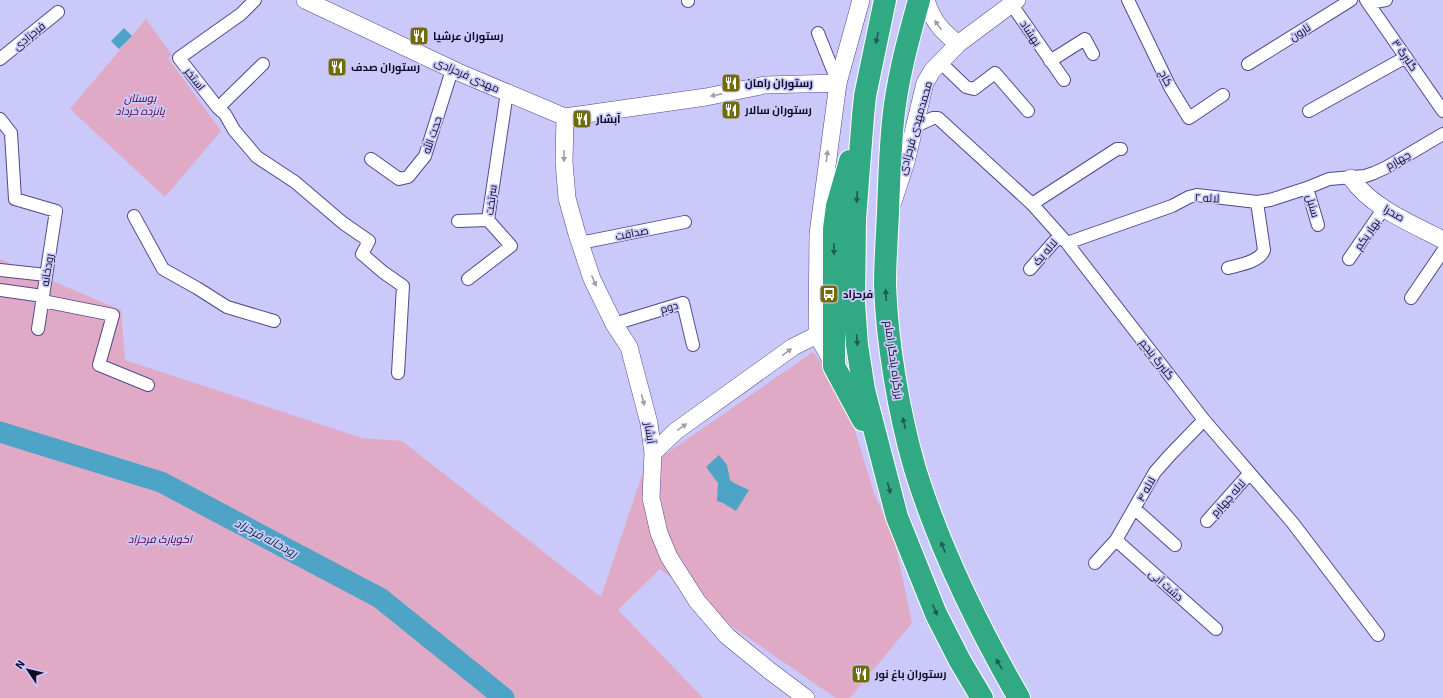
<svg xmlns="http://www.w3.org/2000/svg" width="1443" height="698" viewBox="0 0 1443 698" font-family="Georgia,Cairo,serif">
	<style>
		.green { fill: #e0a9c5 }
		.water { fill: #4da4c6 }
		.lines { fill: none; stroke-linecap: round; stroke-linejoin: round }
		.river { stroke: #4da4c6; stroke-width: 21 }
		.street-casing { stroke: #52498e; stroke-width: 14 }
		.secondary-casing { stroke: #52498e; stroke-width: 18 }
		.highway-casing { stroke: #fff; stroke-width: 24 }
		.street { stroke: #fff; stroke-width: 12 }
		.secondary { stroke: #fff; stroke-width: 17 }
		.highway { stroke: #31a982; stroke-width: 22 }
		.oneway { fill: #9f9da8 }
		.oneway2 { fill: #205a54 }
		.labels { text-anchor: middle; stroke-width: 3.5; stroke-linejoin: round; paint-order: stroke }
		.street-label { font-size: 11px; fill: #0f0a26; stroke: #cbc9f9 }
		.poi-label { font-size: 11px; font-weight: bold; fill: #0f0a26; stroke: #cbc9f9; text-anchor: start }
		.park-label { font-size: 11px; font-style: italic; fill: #56003a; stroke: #cbc9f9 }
		.water-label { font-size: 12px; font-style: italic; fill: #052f3d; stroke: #cbc9f9 }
	</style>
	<rect width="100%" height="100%" fill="#cbc9f9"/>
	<path class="green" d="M146 19 172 55 168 58 221 131 165 197 70 109Z
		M0 259 121 310 125 360 362 438 402 441 601 597 644 469 813 352 829 372 850 415 874 493 885 518 896 547 912 623 850 698H836L734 628 660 569 618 610 703 698H0Z"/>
	<path class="water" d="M124 28 132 36 119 49 111 41Z
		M719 455 727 465 730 480 734 483 749 490 736 511 723 503 717 501 718 483 706 467Z"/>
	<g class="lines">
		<path class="river" d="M0 432 161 482 380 598 504 698"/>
		<defs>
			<path id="street" d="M255 0 241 14 179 58 218 108 225 114 234 130 257 157 295 182 343 223 369 241 362 254 383 272 403 286 398 373
				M688 0V1
				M1128 0 1170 87 1189 118 1223 95
				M1366 0 1443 111
				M1369 3 1386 0
				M1012 5 1064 80
				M818 33 838 83
				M0 59 58 12
				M1050 61 1085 39 1093 54
				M940 62 966 87 974 89 995 73 1028 111
				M1248 64 1351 0
				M218 108 263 64
				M1309 111 1406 57
				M0 119 11 133 15 199 56 211 38 329
				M914 127 933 118H938L1032 204 1067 243 1204 420 1292 522 1378 635
				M371 159 399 179 408 177 425 156 452 70
				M1307 188 1318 225
				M1032 204 1117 149H1121
				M134 216 163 269 197 288 227 307 274 321
				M458 221 488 220
				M580 243 685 222
				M1067 243 1172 206 1189 197 1197 195 1257 202 1270 200 1307 188 1329 179 1365 176 1374 173 1387 167 1443 134
				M1349 259 1384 208
				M1228 268C1239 265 1260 262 1264 250L1257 202
				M1030 269 1060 235
				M0 270 46 275
				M468 279 511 246 488 220 507 92
				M0 290 43 296
				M1411 298 1443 251
				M43 301 113 315 99 365 148 385
				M614 324 683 303 693 345
				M1135 509 1175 545
				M1207 521 1249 474
				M1116 540 1216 629
				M1095 563 1116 540 1155 472 1170 455 1204 420"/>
			<path id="secondary" d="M305 0 458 72 565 117
				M926 0C933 22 941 30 958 44
				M565 117 564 162 567 198 577 234 592 279 614 324 629 347 649 423 653 453 651 498 659 533 669 557 697 601 727 636 770 671 806 698
				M565 117 706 97 765 85 838 83
				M1351 178C1372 208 1411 223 1443 240
				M893 202 906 162 925 83 932 71 958 44 1017 0
				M834 365 817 335 818 234 838 83 861 0
				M653 453 676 431 793 347 817 335"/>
			<path id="highway" d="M885 0 865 96 863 116 855 219 854 303 857 345 864 390 897 517 936 614 960 661 982 698
				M919 0C908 40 897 80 893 121 890 152 889 182 888 212 887 237 885 261 885 285 887 343 899 414 915 469 940 550 977 625 1019 698
				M850 161 837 206 834 229V366L863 420"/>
		</defs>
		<use href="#street" class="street-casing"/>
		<use href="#secondary" class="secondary-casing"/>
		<use href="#highway" class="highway-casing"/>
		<use href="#street" class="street"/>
		<use href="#secondary" class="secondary"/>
		<use href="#highway" class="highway"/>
	</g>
	<defs><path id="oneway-solid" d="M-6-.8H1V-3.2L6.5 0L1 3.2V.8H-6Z"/></defs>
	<g class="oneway">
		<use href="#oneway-solid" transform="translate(938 25) rotate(-126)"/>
		<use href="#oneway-solid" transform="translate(716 95) rotate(169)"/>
		<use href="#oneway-solid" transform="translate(564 156) rotate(90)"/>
		<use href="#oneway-solid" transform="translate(827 156) rotate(-82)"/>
		<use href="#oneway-solid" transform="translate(594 281) rotate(67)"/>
		<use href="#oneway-solid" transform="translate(787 352) rotate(-36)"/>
		<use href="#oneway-solid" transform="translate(643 400) rotate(75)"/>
		<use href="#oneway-solid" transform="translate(682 427) rotate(-35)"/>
	</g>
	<g class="oneway2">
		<use href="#oneway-solid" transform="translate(877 38) rotate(102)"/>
		<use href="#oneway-solid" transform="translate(857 197) rotate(94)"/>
		<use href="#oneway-solid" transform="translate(834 249) rotate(90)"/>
		<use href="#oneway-solid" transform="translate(886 295) rotate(-94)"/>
		<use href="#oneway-solid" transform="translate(857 340) rotate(85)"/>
		<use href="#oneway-solid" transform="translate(904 423) rotate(-104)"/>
		<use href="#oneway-solid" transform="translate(889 488) rotate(76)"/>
		<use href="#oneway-solid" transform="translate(943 547) rotate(-111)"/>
		<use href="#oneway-solid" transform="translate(935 610) rotate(67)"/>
		<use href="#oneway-solid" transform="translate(999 664) rotate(-120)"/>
	</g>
	<defs>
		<symbol id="restaurant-square" viewBox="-11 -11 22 22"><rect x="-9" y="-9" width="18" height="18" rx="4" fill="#716c0a" stroke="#cbc9f9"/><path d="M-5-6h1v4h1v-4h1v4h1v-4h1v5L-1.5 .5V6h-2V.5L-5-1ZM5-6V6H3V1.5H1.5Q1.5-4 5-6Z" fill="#fff"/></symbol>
		<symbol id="bus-square" viewBox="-11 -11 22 22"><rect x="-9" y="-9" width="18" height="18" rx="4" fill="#716c0a" stroke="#cbc9f9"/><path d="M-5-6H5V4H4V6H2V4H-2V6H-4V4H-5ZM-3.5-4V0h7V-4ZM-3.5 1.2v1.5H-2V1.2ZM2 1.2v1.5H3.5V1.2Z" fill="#fff"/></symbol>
	</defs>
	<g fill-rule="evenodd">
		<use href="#restaurant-square" x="408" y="25" width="22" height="22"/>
		<use href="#restaurant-square" x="326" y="56" width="22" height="22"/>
		<use href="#restaurant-square" x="720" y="72" width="22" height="22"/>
		<use href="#restaurant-square" x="720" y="99" width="22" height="22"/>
		<use href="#restaurant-square" x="571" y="108" width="22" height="22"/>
		<use href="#bus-square" x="818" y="283" width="22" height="22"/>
		<use href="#restaurant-square" x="850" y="663" width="22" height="22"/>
	</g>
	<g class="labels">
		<g class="street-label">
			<text transform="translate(1300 32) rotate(-32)" y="4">نارون</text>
			<text transform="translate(1031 33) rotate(56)" y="4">بهشاد</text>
			<text transform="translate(29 36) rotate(-39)" y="4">فرحزادی</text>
			<text transform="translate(1405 55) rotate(55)" y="4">گلبرگ ۳</text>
			<text transform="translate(467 75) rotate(24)" y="4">مهدی فرحزادی</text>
			<text transform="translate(1166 78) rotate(63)" y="4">کاج</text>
			<text transform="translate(195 79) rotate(52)" y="4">استخر</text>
			<text transform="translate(915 128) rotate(-74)" y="4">محمدمهدی فرحزادی</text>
			<text transform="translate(432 135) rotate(-71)" y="4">حجت الله</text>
			<text transform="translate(1398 160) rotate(-30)" y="4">چهارم</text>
			<text transform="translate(1207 198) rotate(2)" y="4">لاله ۲</text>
			<text transform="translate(491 200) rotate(-83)" y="4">سرتخت</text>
			<text transform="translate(1313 206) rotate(74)" y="4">سنبل</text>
			<text transform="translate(1394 213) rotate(29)" y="4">صحرا</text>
			<text transform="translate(632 233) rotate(-11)" y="4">صداقت</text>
			<text transform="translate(1367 234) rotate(-55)" y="4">بهار یکم</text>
			<text transform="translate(1045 252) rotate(-49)" y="4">لاله یک</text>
			<text transform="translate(47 270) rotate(-81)" y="4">رودخانه</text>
			<text transform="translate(669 307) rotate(-17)" y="4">دوم</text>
			<text transform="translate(1157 359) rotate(52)" y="4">گلبرگ پنجم</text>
			<text transform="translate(894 360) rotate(82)" y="4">بزرگراه یادگار امام</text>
			<text transform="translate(650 433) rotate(82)" y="4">آبشار</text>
			<text transform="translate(1146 489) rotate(-61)" y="4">لاله ۴</text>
			<text transform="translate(1228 498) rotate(-48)" y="4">لاله چهارم</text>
			<text transform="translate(1166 585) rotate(41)" y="4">دشت آبی</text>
		</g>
		<g class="poi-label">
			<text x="433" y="40">رستوران عرشیا</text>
			<text x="351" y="71">رستوران صدف</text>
			<text x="745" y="87">رستوران رامان</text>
			<text x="745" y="114">رستوران سالار</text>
			<text x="596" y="123">آبشار</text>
			<text x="843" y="298">فرحزاد</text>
			<text x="875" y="678">رستوران باغ نور</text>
		</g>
		<g class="park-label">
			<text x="140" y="102">بوستان<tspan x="140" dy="13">پانزده خرداد</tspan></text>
			<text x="160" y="543">اکوپارک فرحزاد</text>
		</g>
		<g class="water-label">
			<text transform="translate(266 538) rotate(28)" y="4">رودخانه فرحزاد</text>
		</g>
	</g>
	<g transform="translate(28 670) rotate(305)" stroke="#cbc9f9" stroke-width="3" paint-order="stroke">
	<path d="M0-3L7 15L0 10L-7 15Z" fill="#0f0a26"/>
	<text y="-6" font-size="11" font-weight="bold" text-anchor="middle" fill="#0f0a26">N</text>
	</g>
</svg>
